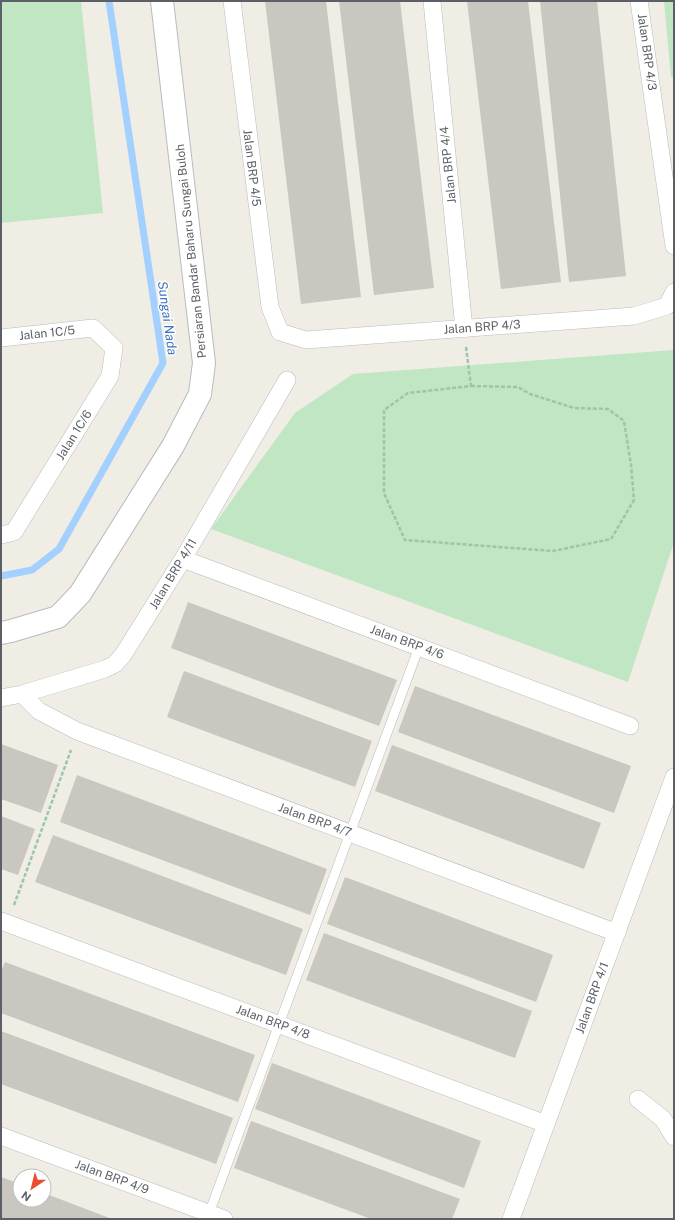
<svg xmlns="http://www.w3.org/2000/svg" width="675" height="1220" viewBox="0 0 675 1220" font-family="'Public Sans',sans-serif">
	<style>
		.green { fill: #c0e6c3 }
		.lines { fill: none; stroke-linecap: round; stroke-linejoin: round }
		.stream { stroke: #a3d0ff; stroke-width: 7 }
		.building { fill: #cac7c1 }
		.service-casing { stroke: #b9bbc0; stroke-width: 10 }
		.minor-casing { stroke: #b9bbc0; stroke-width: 18 }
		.tertiary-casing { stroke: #b9bbc0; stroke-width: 24 }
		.path { stroke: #99c7aa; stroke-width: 2.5; stroke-dasharray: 4 2; stroke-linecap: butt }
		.service { stroke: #fff; stroke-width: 9 }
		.minor { stroke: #fff; stroke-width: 17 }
		.tertiary { stroke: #fff; stroke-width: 22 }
		.labels { text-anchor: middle; stroke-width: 3; stroke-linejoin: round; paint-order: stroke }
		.street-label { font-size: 12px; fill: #5c5f65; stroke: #fff }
		.water-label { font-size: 13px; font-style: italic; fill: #4174bb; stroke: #fff }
	</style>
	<rect width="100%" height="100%" fill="#efede4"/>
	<path class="green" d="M1 1H81L103 213 1 223Z
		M664 1H674V77H671Z
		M674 350V542L628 682 211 529 295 413 353 374Z"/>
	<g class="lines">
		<path class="stream" d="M1 576 32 570 59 549 163 363 109 1"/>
	</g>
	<path class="building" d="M265 1H326L361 297 301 304Z
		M339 1H400L434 288 374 295Z
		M467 1H528L561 282 501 289Z
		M540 1H597L626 276 569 282Z
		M188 602 397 680 379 726 171 648Z
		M184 671 372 741 355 787 167 717Z
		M415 686 631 766 614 813 398 732Z
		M1 744 58 765 41 813 1 799Z
		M392 745 601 823 584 869 375 791Z
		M77 775 327 869 310 915 60 822Z
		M1 816 35 829 18 875 1 869Z
		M53 835 303 929 286 975 35 882Z
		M345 877 553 955 536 1002 327 924Z
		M324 933 532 1011 515 1058 306 980Z
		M5 962 255 1055 238 1102 1 1013V971Z
		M1 1031 233 1118 216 1164 1 1084Z
		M272 1063 481 1141 464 1188 255 1109Z
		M251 1121 460 1199 452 1219H371L234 1168Z
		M1 1177 20 1184V1200H44V1193L112 1219H1Z"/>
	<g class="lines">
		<defs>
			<path id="service" d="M208 1216 419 647"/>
			<path id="minor" d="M232 1 270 307 280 332 306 340 634 316 667 306 674 292
				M432 1 464 329
				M639 1 674 246
				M1 338 93 328 114 348 110 376 14 532 1 535
				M183 559 630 726
				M22 694 39 711 77 731 617 933
				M1 698 22 694 105 669 115 664 123 655 183 559 287 380
				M1 921 546 1124
				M638 1099 663 1119 674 1137
				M1 1136 224 1219
				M511 1219 674 777"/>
			<path id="tertiary" d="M1 633 11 631 58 617 80 594 173 446 200 394 204 363 162 1"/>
		</defs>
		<use href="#service" class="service-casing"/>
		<use href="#minor" class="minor-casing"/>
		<use href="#tertiary" class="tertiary-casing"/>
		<path class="path" d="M466 347 471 386
			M471 386 518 387 530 394 574 408 608 409 624 421 631 465 634 500 611 539 553 551 405 540 384 493V410L408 393Z
			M14 905 71 750"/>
		<use href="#service" class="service"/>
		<use href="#minor" class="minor"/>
		<use href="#tertiary" class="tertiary"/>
	</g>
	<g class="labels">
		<g class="street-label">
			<text transform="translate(647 52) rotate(82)" y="4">Jalan BRP 4/3</text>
			<text transform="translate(448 165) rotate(-96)" y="4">Jalan BRP 4/4</text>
			<text transform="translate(252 168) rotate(83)" y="4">Jalan BRP 4/5</text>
			<text transform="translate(191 251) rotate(-96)" y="4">Persiaran Bandar Baharu Sungai Buloh</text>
			<text transform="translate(482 327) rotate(-4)" y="4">Jalan BRP 4/3</text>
			<text transform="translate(47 333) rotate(-6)" y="4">Jalan 1C/5</text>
			<text transform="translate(74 435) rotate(-58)" y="4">Jalan 1C/6</text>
			<text transform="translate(173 574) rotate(-59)" y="4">Jalan BRP 4/11</text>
			<text transform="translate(407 642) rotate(20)" y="4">Jalan BRP 4/6</text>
			<text transform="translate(315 820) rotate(20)" y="4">Jalan BRP 4/7</text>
			<text transform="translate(592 998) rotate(-70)" y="4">Jalan BRP 4/1</text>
			<text transform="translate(273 1022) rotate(20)" y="4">Jalan BRP 4/8</text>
			<text transform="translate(112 1177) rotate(20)" y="4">Jalan BRP 4/9</text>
		</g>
		<g class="water-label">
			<text transform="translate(168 318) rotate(82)" y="5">Sungai Nada</text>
		</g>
	</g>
	<rect width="675" height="1220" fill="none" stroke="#5c5f65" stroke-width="4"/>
	<g transform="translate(32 1188) rotate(215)"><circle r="19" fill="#ffffff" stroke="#bebfc1"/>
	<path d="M0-3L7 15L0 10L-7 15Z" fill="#eb4b2e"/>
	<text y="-6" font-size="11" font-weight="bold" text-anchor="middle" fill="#5c5f65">N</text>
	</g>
</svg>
